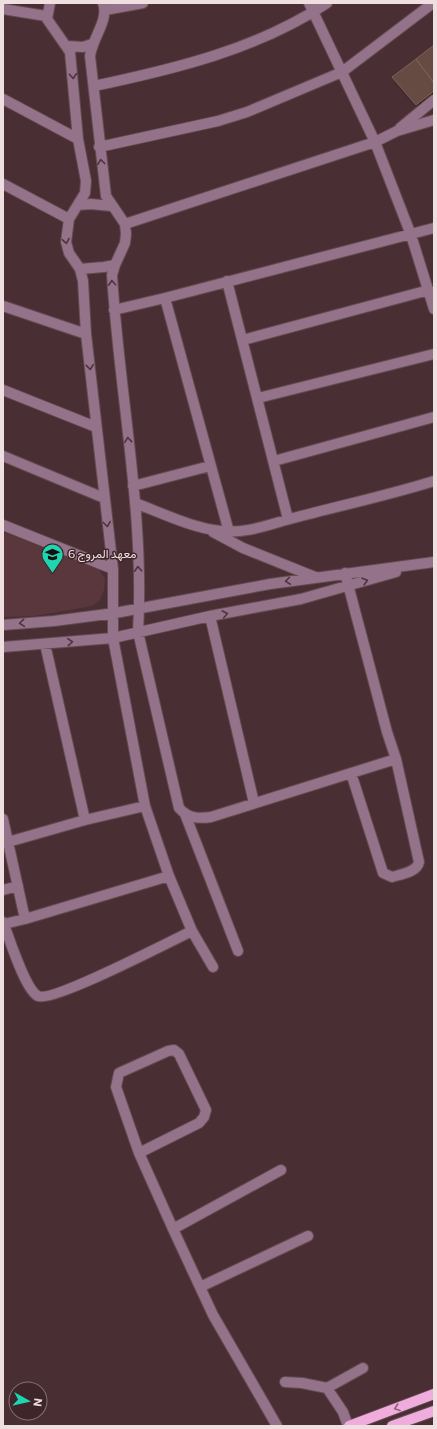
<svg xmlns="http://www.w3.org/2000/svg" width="437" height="1429" viewBox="0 0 437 1429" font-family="Commissioner,Vazirmatn,sans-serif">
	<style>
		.built { fill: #59373c }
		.building { fill: #664c42; stroke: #7c6156; filter: url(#shadow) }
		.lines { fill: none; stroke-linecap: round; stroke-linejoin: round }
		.minor-casing { stroke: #644b4f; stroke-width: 12 }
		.major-casing { stroke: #644b4f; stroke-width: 12 }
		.minor { stroke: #94728a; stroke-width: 10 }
		.major { stroke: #f0acdd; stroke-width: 10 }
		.oneway { stroke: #4f343c }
		.oneway2 { stroke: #8e627a }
		.labels { text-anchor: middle; stroke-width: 3; stroke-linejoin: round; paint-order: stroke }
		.poi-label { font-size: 12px; fill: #f0dfe1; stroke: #3e2529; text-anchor: start }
	</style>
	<defs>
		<filter id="shadow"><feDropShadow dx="3.5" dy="3.5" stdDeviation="1" flood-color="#0009"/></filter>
	</defs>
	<rect width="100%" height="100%" fill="#492f33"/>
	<path class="built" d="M3 532 99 569 105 579 104 590 100 600 92 606 76 609 34 616 3 617Z"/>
	<path class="building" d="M434 45V83L416 59Z
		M416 59 434 83V91L416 105 392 77Z"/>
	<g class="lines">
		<defs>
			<path id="minor" d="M50 3 47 19 70 52 78 139 86 181 85 193 69 219 66 242 69 253 80 269 83 281 86 334 113 569V638L145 806 169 876 192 931 213 967
				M103 3C109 21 93 36 90 56L106 196 125 224 126 234 125 243 115 265 112 275C119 393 145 513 138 632L179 808C188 818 198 819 211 817L396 759 387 732 345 573
				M309 3 375 142 411 235 434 309
				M3 9 46 16
				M105 10 143 3
				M67 46 83 47 92 44
				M94 86C175 69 258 49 327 3
				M3 99 78 139
				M400 128 434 100
				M99 147 218 121 247 112 342 72 433 3
				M3 184 69 219
				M78 205 91 204 111 206
				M125 224 375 142 397 131 434 120
				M80 269 104 267 115 265
				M227 281 288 519
				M165 298 229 532
				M3 306 86 334
				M114 310 165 298 434 228
				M243 340 429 290
				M3 390 96 427
				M258 398 434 354
				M3 456 104 498
				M274 461 434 417
				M133 486 210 466
				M135 503C162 513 192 528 221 531 245 534 267 525 290 519 338 506 386 496 434 481
				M3 525 113 569
				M213 532 243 548 315 577
				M210 616 254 803
				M3 625 54 621 115 613 270 584 434 562
				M45 644 85 820
				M3 647 113 638 210 616 301 599 396 572
				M351 773 383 873 392 877C402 874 417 872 419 862L396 759
				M185 814 238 951
				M3 819 25 919
				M8 842 85 820 145 806
				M3 890 18 886
				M3 922C9 937 25 990 38 996 52 1003 171 941 192 931
				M4 924 25 919 169 876
				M139 1153 199 1123 204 1117 206 1110 179 1054 174 1050 168 1051 119 1073 116 1087 139 1153 173 1229 213 1315 277 1426
				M173 1229 281 1170
				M200 1287 308 1236
				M285 1382 302 1383 327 1388 343 1412 348 1426
				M327 1388 363 1368"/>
			<path id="major" d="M349 1426 434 1394
				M392 1426 434 1411"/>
		</defs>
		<use href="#minor" class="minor-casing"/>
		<use href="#major" class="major-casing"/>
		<use href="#minor" class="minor"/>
		<use href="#major" class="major"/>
	</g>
	<defs><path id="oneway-chevron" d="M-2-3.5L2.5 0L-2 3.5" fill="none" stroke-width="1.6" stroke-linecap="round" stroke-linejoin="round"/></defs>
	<g class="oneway">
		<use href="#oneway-chevron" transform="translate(73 76) rotate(85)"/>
		<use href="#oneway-chevron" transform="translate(101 162) rotate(-98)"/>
		<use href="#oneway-chevron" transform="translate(66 241) rotate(81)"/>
		<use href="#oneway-chevron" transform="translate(112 283) rotate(-94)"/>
		<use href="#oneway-chevron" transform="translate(90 367) rotate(84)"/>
		<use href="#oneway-chevron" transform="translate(128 440) rotate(-96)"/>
		<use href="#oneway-chevron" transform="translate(107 524) rotate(83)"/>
		<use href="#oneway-chevron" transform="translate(138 569) rotate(-93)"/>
		<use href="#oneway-chevron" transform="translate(288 581) rotate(172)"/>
		<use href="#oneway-chevron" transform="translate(365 581) rotate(-16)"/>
		<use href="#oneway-chevron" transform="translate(225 614) rotate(-11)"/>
		<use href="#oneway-chevron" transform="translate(22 623) rotate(175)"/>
		<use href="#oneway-chevron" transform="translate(70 642) rotate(-5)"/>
	</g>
	<use class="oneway2" href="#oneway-chevron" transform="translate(397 1408) rotate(160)"/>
	<defs>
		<symbol id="school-pin" viewBox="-11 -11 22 30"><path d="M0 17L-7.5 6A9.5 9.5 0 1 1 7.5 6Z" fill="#1fd5b0" stroke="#3e2529"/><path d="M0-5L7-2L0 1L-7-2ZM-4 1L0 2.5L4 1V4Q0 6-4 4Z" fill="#111"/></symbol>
	</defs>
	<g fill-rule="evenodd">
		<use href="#school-pin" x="40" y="542" width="25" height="34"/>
	</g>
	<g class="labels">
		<g class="poi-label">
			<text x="68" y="558">معهد المروج 6</text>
		</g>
	</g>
	<rect width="437" height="1429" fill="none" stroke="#f0dfe1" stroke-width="8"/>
	<g transform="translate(28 1401) rotate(98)"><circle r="19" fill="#3e2529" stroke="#856f73"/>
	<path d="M0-3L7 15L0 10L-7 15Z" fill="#1fd5b0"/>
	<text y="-6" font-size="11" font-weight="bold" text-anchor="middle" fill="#f0dfe1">N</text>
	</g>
</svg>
